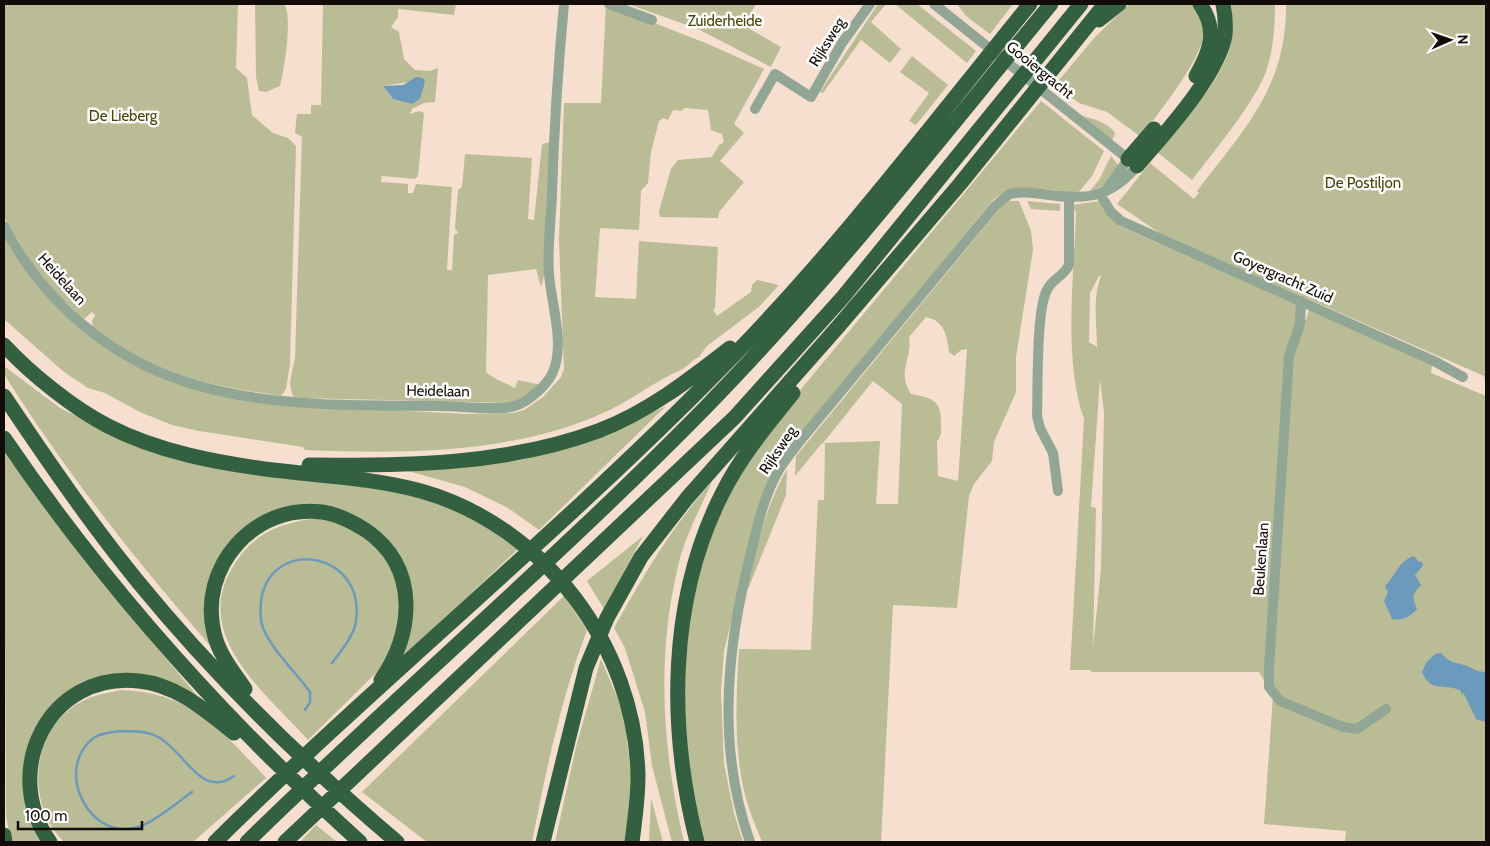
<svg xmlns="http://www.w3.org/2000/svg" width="1490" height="846" viewBox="0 0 1490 846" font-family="Cabin,sans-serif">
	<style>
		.green { fill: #b9bc95; fill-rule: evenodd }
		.water { fill: #6c9abd }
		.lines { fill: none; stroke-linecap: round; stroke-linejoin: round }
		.stream { stroke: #6c9abd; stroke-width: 2.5 }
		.minor { stroke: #92a696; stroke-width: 10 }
		.highway { stroke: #336040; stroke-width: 15 }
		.labels { text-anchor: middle; stroke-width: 5; stroke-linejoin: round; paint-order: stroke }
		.park-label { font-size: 15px; fill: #444602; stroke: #fff }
		.street-label { font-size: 15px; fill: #130b07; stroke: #fff }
	</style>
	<rect width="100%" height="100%" fill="#f7dfd0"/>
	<path class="green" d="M4 4H238L236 68 247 78 252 115 273 133 288 138 296 146 290 364 286 389 281 396C206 385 155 375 93 327L92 321 95 315 92 312 84 319 55 292 32 264 4 217Z
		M255 4H284C293 16 284 71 280 86L266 92 259 91 256 77Z
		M323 4H456L454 15 398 9V17L391 27 399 32 404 59 415 70 430 71 438 68 435 102 424 103 412 109 410 114 419 111 424 113 418 176 415 179 382 176 381 182 408 184V193H413L416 184 452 187 447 270H452L454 235 458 233 455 228 458 190 462 187 465 154 532 158 528 219 534 220 542 144 550 142 546 268 541 287 536 269 488 275 486 372C495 380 504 382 515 388L518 380 542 385 523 398 511 403 303 398 294 397C286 386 293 370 295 358L302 137 295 133 297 114H311V105H321ZM409 82H425L412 104 393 99 383 86Z
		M606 4 708 44 764 69 734 124 744 133 720 161 744 182 719 212 718 218 660 217 659 211 671 169 678 160 712 157 719 145 724 142 722 134 711 130 708 110 685 108 681 111 673 110 668 120 663 118 659 121 651 152 648 183 641 191 639 230 600 228 595 297 636 299 639 241 718 247 715 308 713 310 717 316 751 292 752 285 757 280 779 285 760 306 707 346 699 357C692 360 688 366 681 370 653 382 629 402 601 414 510 454 403 454 305 450L303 447 199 431 172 425 140 412 105 393 88 388 64 372 4 319V234L36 282 151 372 317 406 467 414 513 413 524 410 543 397 561 377 564 369 559 240 564 103H601Z
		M628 4H756L749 16 748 28 781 47 771 67 698 29Z
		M878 4H886L871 22 901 49 890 63 861 40 823 93 820 92Z
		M895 4H917L976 51 967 63Z
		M957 4H1013L990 34 966 16Z
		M1129 4H1194C1197 8 1203 15 1205 20 1212 49 1158 113 1141 137L1107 112 1079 103 1055 85 1095 37Z
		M1231 4H1275C1275 29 1273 56 1263 79 1248 110 1213 153 1192 180L1157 152C1179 125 1220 83 1229 50 1233 35 1232 19 1231 4Z
		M1286 4H1486V385L1484 376 1164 236 1117 204 1150 163 1194 199 1199 193 1197 191C1244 129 1287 87 1286 4Z
		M912 56 948 85 916 125 909 121 929 93 900 72Z
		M1041 101 1104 151 1092 176 1078 193C1050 191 1014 181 992 201L814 419 758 511 724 651 721 691 724 764 734 813 743 842H701L682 745 687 601 711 514 796 395Z
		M1079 115C1093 119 1106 121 1115 133L1112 141Z
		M1111 156 1118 165 1106 185 1089 192 1099 180Z
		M1009 201H1019L1031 231 1033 250 1016 357V392L994 442 992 461 974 484 969 496 957 608 893 605 881 842H762C757 829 751 816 747 802 733 753 736 700 739 649L811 650 818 500H824L825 444 822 443 795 476 796 456 1001 207ZM926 317C945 321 947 336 949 352L954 356 961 350 967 349 958 481 938 476 937 441C942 436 941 429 941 422 941 399 931 398 911 394 896 371 913 358 909 337ZM873 381 902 404 898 504H876L880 441 823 443Z
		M1027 201 1060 204V211L1031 209Z
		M1101 201 1119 226 1300 306 1297 317 1306 320 1309 310 1432 364 1431 373 1486 396V842H1345L1346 831 1264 824 1273 696 1259 672H1091V670H1070L1084 419C1063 360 1074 276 1076 213L1072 205ZM1099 276H1101C1092 300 1097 323 1097 347L1089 342 1090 293ZM1100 379 1104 413 1101 568 1093 648 1096 508 1091 507Z
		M4 366 60 408 123 438 411 495 466 512 519 548 395 666 411 606 377 532 289 508 215 568 223 660C143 570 68 476 4 374Z
		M666 406 539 530 508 508 465 487 408 471 522 460 601 437Z
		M4 452 91 569 204 704 162 685 71 692 48 710 28 747 24 763 23 785 27 807 38 837 42 842H11L6 816Z
		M787 469 786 495 742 604C754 558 763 511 787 469Z
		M712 482C699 511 683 540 677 571 656 661 663 753 684 842H672L652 766 645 712 625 648 614 628C643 576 672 526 712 482Z
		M310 519H325L351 528 375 546 392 570 399 593 397 635 384 665 308 740C267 694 189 635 234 565 253 535 275 525 310 519Z
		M643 536 604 609 587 581Z
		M564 596 587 630C561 699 546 770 532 842H427L362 792Z
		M601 659 624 714 631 775 626 842H555L576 747Z
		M121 690C191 692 221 730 266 778L193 842H64C23 802 31 723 87 699 98 694 109 693 121 690Z
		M651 798 663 842H649Z
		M316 825 337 842H300Z"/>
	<path class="water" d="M416 77 423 78 425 82 420 99 412 104 393 99 383 86 403 85Z
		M1414 556 1419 562H1422L1423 566 1415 575 1421 585C1412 594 1412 597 1417 609 1410 617 1402 621 1392 619L1384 601 1388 592 1385 586C1396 576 1398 561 1414 556Z
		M1441 653C1452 665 1454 661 1467 666 1475 669 1476 672 1486 672V722L1476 719 1464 694 1462 693 1461 696V691C1446 682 1432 695 1422 672L1426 663 1435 654Z"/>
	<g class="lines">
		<path class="stream" d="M305 710 310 702V692C295 671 274 653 263 628 259 617 260 606 262 595 277 536 366 554 356 621 354 636 341 651 332 663
			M192 792C176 803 159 819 141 826 91 846 51 768 95 737 101 733 114 732 121 731 134 731 147 731 158 737 184 750 201 800 234 776"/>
		<path class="minor" d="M609 4 652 20
			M755 109 775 74 811 97 842 43 870 4
			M1107 189 1128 159
			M1100 194 1111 212 1121 221 1434 361 1463 377
			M4 226C34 285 84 335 144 365 233 409 342 405 440 406 459 406 498 411 515 406 528 402 546 386 552 374 566 346 551 303 549 274 547 248 551 220 552 194 554 130 558 67 564 4
			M1301 301 1300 324 1289 356 1269 667V687L1280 701 1343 727 1357 729 1386 709
			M1058 491 1053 453 1040 428 1037 416C1038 389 1036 310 1047 290 1052 279 1063 277 1069 265V197
			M750 842C719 754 725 662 746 573 755 538 761 500 780 468 786 459 793 450 800 441L995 206C999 203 1005 197 1010 194 1019 191 1033 193 1042 194 1082 200 1109 200 1137 166L934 4"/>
		<path class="highway" d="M1099 20 1119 4
			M1196 76C1211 50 1218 30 1200 4
			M1128 159 1154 129
			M1137 166C1163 135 1219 75 1225 35 1226 24 1225 14 1223 4
			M4 345C31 374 73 408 108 426 158 452 218 463 273 470 323 476 373 478 421 491 545 526 635 647 638 775 638 797 635 820 632 842
			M4 396C47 460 90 523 139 583 216 677 304 763 397 842
			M4 438C106 588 225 721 360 842
			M309 465C405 466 507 465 598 431 648 412 689 380 730 348
			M245 689C233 671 219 655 214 633 198 568 254 503 322 512 338 514 353 522 367 531 419 568 414 632 381 680
			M4 835 5 842
			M50 842C0 772 48 671 139 681 177 685 205 710 234 733
			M215 842C384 675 569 525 734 355 841 245 934 122 1030 4
			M247 842C397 695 558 558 705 408 829 281 938 141 1051 4
			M285 842 735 417 843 297 1081 4
			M543 842 586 668 607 618 641 557 687 498 837 328 960 184 1105 4
			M697 842C668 728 668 599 723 492 741 456 768 424 793 393"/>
	</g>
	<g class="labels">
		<g class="park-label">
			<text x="725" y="26">Zuiderheide</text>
			<text x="123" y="121">De Lieberg</text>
			<text x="1363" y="188">De Postiljon</text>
		</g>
		<g class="street-label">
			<text transform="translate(827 42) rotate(-58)" y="5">Rijksweg</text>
			<text transform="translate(1040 70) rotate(39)" y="5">Gooiergracht</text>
			<text transform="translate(1283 277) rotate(24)" y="5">Goyergracht Zuid</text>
			<text transform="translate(62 279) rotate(48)" y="5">Heidelaan</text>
			<text transform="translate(438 391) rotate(1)" y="5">Heidelaan</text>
			<text transform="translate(778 450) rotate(-56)" y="5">Rijksweg</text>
			<text transform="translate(1261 559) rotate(-86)" y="5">Beukenlaan</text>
		</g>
	</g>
	<rect width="1490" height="846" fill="none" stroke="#130b07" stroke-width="10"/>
	<g transform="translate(1450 40) rotate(88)" stroke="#ffffff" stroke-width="4" paint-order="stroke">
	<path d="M0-4L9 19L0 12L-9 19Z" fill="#130b07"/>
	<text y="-8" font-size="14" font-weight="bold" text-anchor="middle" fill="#130b07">N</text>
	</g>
	<path d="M18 821v8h124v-8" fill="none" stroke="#130b07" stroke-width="2.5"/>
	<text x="25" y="821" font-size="15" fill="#130b07" stroke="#ffffff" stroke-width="4" paint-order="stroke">100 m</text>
</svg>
